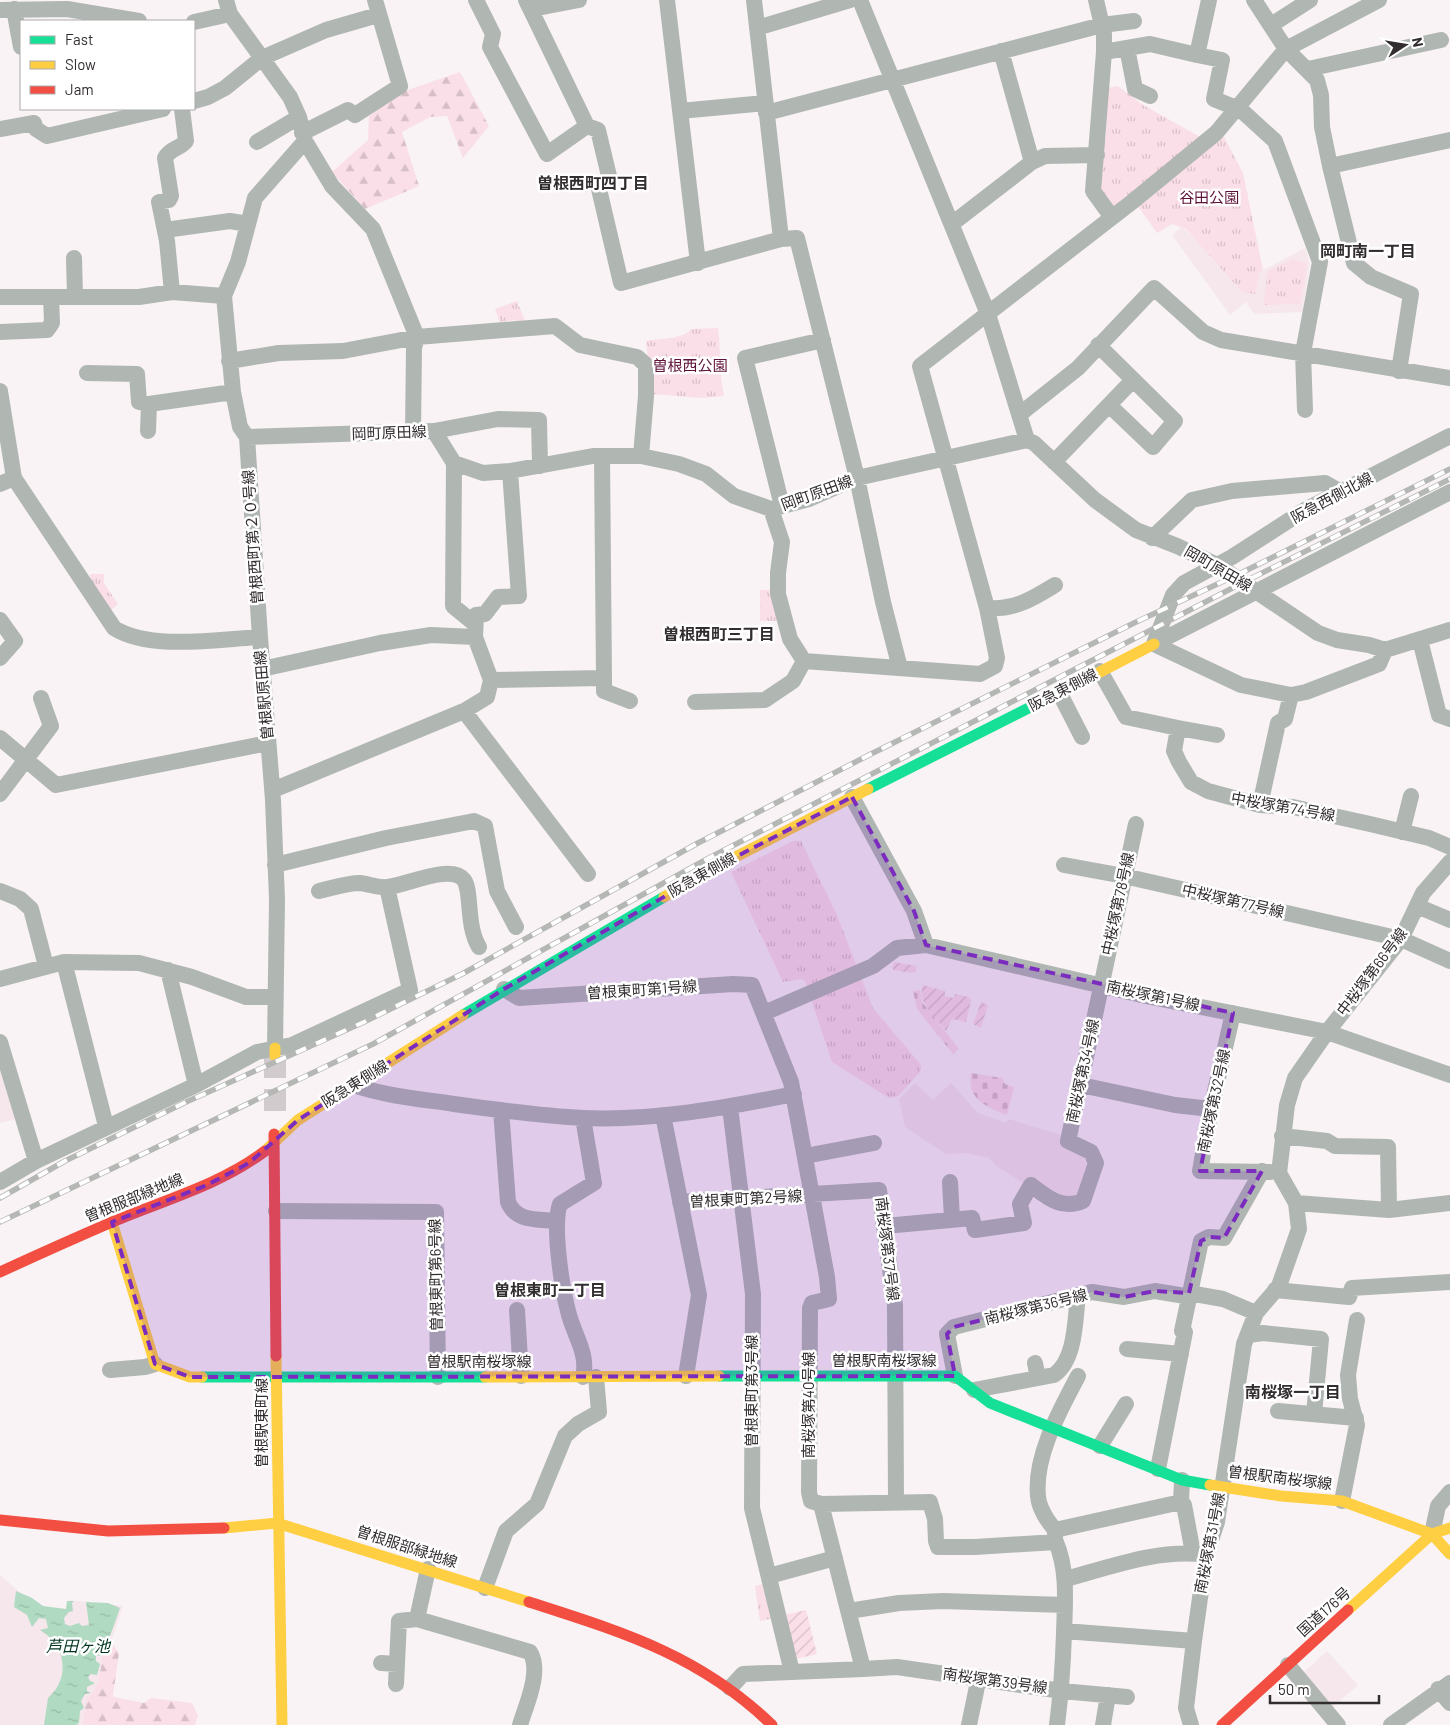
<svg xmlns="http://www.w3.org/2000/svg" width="1450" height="1725" viewBox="0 0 1450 1725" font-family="Barlow,'Noto Sans JP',sans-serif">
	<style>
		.built { fill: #f6e7ed }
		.forest { fill: url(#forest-firs) }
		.cemetery { fill: url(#cemetery-stones) }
		.park { fill: url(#park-tufts) }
		.garden { fill: url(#garden-furrows) }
		.water { fill: url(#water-ripples) }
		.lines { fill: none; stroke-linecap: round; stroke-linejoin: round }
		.secondary-tunnel { stroke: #d1cbcd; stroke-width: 22; stroke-dasharray: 22 11; stroke-linecap: butt }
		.street { stroke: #b0b7b2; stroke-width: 16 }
		.fast { stroke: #16e098; stroke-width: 11 }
		.slow { stroke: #ffcf43; stroke-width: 11 }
		.jam { stroke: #f24e42; stroke-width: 11 }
		.rail-casing { stroke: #b4b7b4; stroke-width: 5.5 }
		.rail { stroke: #fff; stroke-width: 4; stroke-dasharray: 11; stroke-linecap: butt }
		.marked { fill: #7b2cbf; fill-opacity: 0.2; stroke: #7b2cbf; stroke-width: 4; stroke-dasharray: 10 6; stroke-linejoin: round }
		.labels { text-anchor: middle; stroke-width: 5; stroke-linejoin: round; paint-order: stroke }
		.park-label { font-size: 15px; fill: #5e1239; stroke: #fff }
		.street-label { font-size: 15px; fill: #322d2f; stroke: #fff }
		.neighbourhood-label { font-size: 16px; font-weight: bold; fill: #322d2f; stroke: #fff }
		.water-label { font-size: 16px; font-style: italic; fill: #01371f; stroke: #fff }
	</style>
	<defs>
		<pattern id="forest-firs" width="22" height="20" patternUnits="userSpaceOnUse" patternTransform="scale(1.25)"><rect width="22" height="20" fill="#fadee8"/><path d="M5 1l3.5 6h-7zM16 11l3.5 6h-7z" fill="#d7bfc7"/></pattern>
		<pattern id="cemetery-stones" width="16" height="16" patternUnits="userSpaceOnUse" patternTransform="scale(1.25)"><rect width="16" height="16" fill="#fadee8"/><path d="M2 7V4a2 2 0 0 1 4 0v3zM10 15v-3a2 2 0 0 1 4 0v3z" fill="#d7bfc7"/></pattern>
		<pattern id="park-tufts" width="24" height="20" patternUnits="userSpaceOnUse" patternTransform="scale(1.25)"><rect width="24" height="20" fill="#fadee8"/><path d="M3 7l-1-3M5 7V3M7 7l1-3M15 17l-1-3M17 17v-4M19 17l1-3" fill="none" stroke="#d7bfc7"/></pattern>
		<pattern id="garden-furrows" width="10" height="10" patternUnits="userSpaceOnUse" patternTransform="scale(1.25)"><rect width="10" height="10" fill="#fadee8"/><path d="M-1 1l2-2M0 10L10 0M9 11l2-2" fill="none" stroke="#d7bfc7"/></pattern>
		<pattern id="water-ripples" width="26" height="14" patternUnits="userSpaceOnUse" patternTransform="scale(1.25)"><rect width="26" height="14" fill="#b0dac1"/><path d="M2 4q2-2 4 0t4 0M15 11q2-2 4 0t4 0" fill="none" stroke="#98bba6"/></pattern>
	</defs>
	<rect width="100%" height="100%" fill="#f9f3f5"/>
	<path class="built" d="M1182 227 1201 244 1242 292 1255 294 1260 272 1305 248 1310 264 1302 312 1254 314 1246 302 1230 315 1172 235Z
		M0 1063 17 1119 0 1123Z
		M915 1083 933 1100 951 1083 978 1113 1006 1123 1009 1119 1064 1136 1061 1145 1085 1155 1091 1162 1074 1202 1025 1184 996 1166 989 1158 966 1153 946 1154 905 1127 899 1099Z
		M0 1575 38 1608 69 1610 70 1600 123 1606 83 1725H0Z
		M1327 1651 1358 1685 1333 1707 1302 1674Z"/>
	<path class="forest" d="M460 72 489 126 463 158 447 116 430 117 402 132 419 186 365 209 332 172 368 140 369 116 402 92Z
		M112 1643 119 1653 113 1695 114 1697 144 1703 151 1698 192 1703 198 1716 195 1725H83L86 1700C99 1692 104 1661 101 1646Z"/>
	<path class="cemetery" d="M920 990 922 1002 959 1049 953 1054 917 1009 913 991Z
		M971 1073 1002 1078 1005 1084 1014 1087 1007 1115C987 1107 966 1099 971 1073Z"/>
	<path class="park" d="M1118 86 1143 105 1202 138 1111 209 1098 190 1106 133 1107 88Z
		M1223 135 1243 173 1263 270 1260 272 1255 294 1242 292 1186 229 1172 224 1157 233 1137 205Z
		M1293 259 1307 264 1300 304 1263 305 1268 271Z
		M517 301 525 321 518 324 516 320 500 322 495 309Z
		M718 328C721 351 719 374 724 396L702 398 651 394 646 341C660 338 683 340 691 329Z
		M90 574H104V583L118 604 109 612 91 583Z
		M760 590H771L780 621H760Z
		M793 841H801L836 913 873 1008 921 1065 920 1072 898 1096 889 1098 832 1062 805 981 801 979 783 982 731 872Z
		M763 1584 771 1619 760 1621 755 1586Z"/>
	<path class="garden" d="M894 962 916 966V971L912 973 894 970 892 968Z
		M923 985 945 991V996L954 998 955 994 969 997 971 1001 966 1022 952 1019 946 1031C936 1018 916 1002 923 985Z
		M981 1002 988 1005 981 1028 973 1024Z
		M806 1610 817 1654 795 1659 784 1615Z"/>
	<path class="water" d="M16 1591 32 1598 43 1606 66 1609 67 1601H74L72 1603 73 1611 69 1612 64 1618 65 1624 70 1626 79 1623 82 1626 89 1625 86 1602 108 1603 120 1608 108 1642 99 1643 98 1649 101 1652 100 1656 96 1655V1661L100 1664 97 1675 91 1674 88 1677 90 1681 95 1683 87 1687V1691L91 1693 85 1694 81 1701 84 1708 80 1711 79 1723 76 1725H44L48 1698C71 1678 66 1645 40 1630L48 1628 46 1619 39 1618 32 1627 27 1615 14 1607Z"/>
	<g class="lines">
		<path class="secondary-tunnel" d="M275 1056V1121"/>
		<path class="street" d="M226 0 230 14 290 97 299 117 305 141 332 186 373 229 417 337 414 348 413 432
			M476 0 493 34 490 47 547 154 587 126
			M526 0 587 126 598 130 609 176 599 189 621 283 781 239 797 238 857 478 883 602 900 668
			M667 0 698 263
			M754 0 781 239
			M860 0 988 314 1027 440
			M1096 0 1104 34V52L1093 191 1111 216
			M1209 0 1197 55 1222 60 1214 99 1241 110 1275 141 1320 262 1303 353 1305 410
			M1254 0 1286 49 1317 80 1321 95 1322 127 1330 166 1354 263 1371 277 1411 294 1399 371
			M14 9 21 47
			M532 9 579 0
			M0 10 67 9 139 21
			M194 22 230 14
			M1271 25 1310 0
			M757 28 850 0
			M1127 48 1135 89 1150 96
			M1001 51 1032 162
			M1104 52 1150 44 1197 55
			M1308 69 1441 40
			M194 101 208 97 225 88 262 58 326 30 378 15
			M680 111 765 103
			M766 113 1102 25 1134 21
			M0 129 34 123 36 129 47 136 163 109
			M302 133 348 110 355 115 400 86 375 0
			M257 142 299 117
			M1330 166 1450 140
			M953 223 1032 162 1045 156 1097 155
			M165 230 230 221 248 224
			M74 258 75 297
			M172 292 167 241 159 202 169 200 171 196 165 158C170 148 180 149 186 141L182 109
			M0 297H139L172 292 224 296
			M0 332 47 330 52 323 51 297
			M1098 345 1175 421 1153 447 1109 405
			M229 361 279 353 343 351 417 337 555 326 580 345 637 357 646 365V396L641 456
			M87 373 137 374 139 402 149 404
			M0 391 14 478 114 628C150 651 219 639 260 637
			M1020 414 1078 368 1154 288 1203 332 1221 340 1450 378
			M148 431 149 404 233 392
			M434 431 454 463 483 473 510 471 593 456H641L679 464 706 474 734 496 771 509 809 499 857 478 1027 440 1034 443 1095 500 1136 530 1177 546 1217 565 1318 633 1337 640 1369 645 1385 650 1450 630
			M247 437 260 637 273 800 277 899 275 1048
			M247 437 434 431 498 419 539 420 540 466
			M247 437 240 427 233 392 224 296 238 262 255 198 305 141
			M1054 462 1133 380
			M454 463 453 606 475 624
			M0 484 14 478
			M782 506 745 358 823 340
			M771 509 782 542 778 573V594L790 639 804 661 980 674 995 666 997 658 987 608 920 366 1132 202 1216 133 1286 49 1379 0
			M1152 538 1192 500 1232 491 1325 483 1341 492
			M987 608C1015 610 1032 599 1055 585
			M0 620 15 641 0 658
			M475 637 476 615 485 614 498 597 519 596 510 471
			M1420 640 1439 715 1450 719
			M1154 644 1173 595 1184 583 1232 557 1305 510 1450 436
			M1154 644 1450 492
			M1154 644 1241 685 1291 695 1306 692 1379 664 1385 650
			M262 669 380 643 431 635 475 637 491 680 487 697 464 711
			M1100 671 1126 717 1178 728 1174 751 1179 762 1191 782 1208 791 1260 805 1293 807 1370 824 1429 838 1450 847
			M604 678V691L630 701
			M491 680 604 678 602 456
			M1059 692 1082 737
			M695 702 765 700 793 681 804 661
			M1178 728 1217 735
			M0 738 56 785 268 743
			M273 790 464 711 588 874
			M0 794 51 726 41 698
			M852 797 914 911 926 945
			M1260 805 1278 723 1285 719 1291 695
			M1402 832 1411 796
			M275 865 386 838 474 821 485 826 497 891 516 927
			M1064 865 1124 876 1401 939 1450 961
			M0 891 20 899 31 909 46 966
			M319 891C332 888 347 883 360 883 369 884 378 888 387 887 405 886 451 863 464 880 472 891 466 926 479 947
			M1417 906 1450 920
			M64 962 106 1126
			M168 970 196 1085
			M0 979 64 962 139 963 192 977 246 997H275
			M504 989 519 998 733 984 752 985 791 1082 827 1277 829 1299 812 1303 810 1308 809 1492 811 1501 821 1504 930 1502 935 1519 936 1541 938 1547H975L1056 1542C1068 1571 1065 1601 1064 1633 1063 1664 1061 1694 1057 1725
			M764 1013 873 966 897 948 926 945 1146 996 1327 1032 1450 1075
			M1233 1013 1211 1109 1200 1171 1270 1172
			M0 1042 36 1161
			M353 1085C386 1096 420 1099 454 1104 497 1110 540 1116 583 1118 653 1121 725 1108 794 1094
			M1081 1085 1175 1105 1211 1109
			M730 1107 753 1294 752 1508 792 1672
			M501 1110 508 1202C516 1222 538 1219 556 1221
			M663 1115 699 1295 686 1376
			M1282 1136 1327 1141 1335 1146 1388 1147 1389 1210
			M805 1156 874 1143
			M0 1182 36 1161 196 1085 257 1052 292 1045 410 990 387 887
			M950 1182 952 1219
			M680 1202 879 1190 895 1305 896 1502
			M1296 1203 1389 1210 1450 1203
			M276 1211 436 1212 438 1377
			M885 1226 972 1218 975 1230 1024 1223 1020 1204 1031 1185C1048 1198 1062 1210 1083 1201L1096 1163 1091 1152 1068 1141 1136 824
			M1275 1290 1349 1297 1352 1288 1450 1282
			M517 1310 521 1376
			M1248 1335 1263 1333 1321 1339 1314 1414
			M1127 1349 1181 1354
			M1035 1363 1038 1378
			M110 1370 145 1367 155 1364
			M955 1376 947 1334 954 1327 1092 1292 1124 1297 1155 1291 1185 1296 1189 1293 1223 1299 1256 1313
			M583 1377C589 1353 573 1334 568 1311 562 1288 552 1225 560 1204L594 1183 583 1118
			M974 1390 1054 1375C1076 1360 1075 1319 1078 1295
			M1278 1411 1356 1418
			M1100 1446 1126 1404
			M1158 1469 1185 1332 1182 1331 1201 1241 1209 1237 1224 1238 1262 1171
			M1342 1501 1357 1425 1350 1399 1348 1375 1357 1320
			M1181 1502 1184 1505 1193 1553
			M1055 1530C1047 1520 1039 1509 1038 1496 1034 1456 1060 1410 1078 1376
			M1432 1534 1438 1506 1450 1492
			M1055 1539V1530L1181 1502 1182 1480
			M428 1569 417 1619 530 1652C542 1671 526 1705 520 1725
			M769 1576 835 1558
			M1066 1579C1110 1567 1160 1548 1206 1555
			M485 1588 506 1531 537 1504 565 1436 578 1424 599 1412 596 1377
			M849 1611 899 1603 943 1601 1065 1605
			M1064 1631 1194 1641
			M381 1663 397 1664
			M1288 1665 1338 1725
			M863 1669 897 1667 1062 1691 1127 1697
			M396 1684 399 1621 417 1619
			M730 1688 743 1674 863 1669 821 1504
			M1438 1689 1450 1703
			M969 1725 979 1677
			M1103 1725 1108 1695
			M1191 1725 1186 1708 1194 1641 1206 1555 1217 1522 1244 1344 1256 1313 1279 1286 1299 1229 1296 1203 1279 1173 1287 1105 1295 1078 1327 1032 1401 939 1423 893 1450 862
			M1391 1725 1450 1683"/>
		<path class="fast" d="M868 789 1098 673
			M463 1015 664 897
			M719 1376H955L990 1403 1182 1480 1210 1485
			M202 1377H485"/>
		<path class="slow" d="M1098 673 1154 644
			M664 897 714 868 868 789
			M275 1048V1056
			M265 1151 298 1120 463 1015
			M112 1222 155 1364 190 1377H202
			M276 1356 282 1725
			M485 1377 719 1376
			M1210 1485 1281 1496 1342 1501 1432 1534 1450 1554
			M224 1528 277 1523 529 1602
			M1348 1610 1432 1534 1450 1528"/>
		<path class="jam" d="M274 1134 276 1356
			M0 1272C37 1255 75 1238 112 1222 164 1200 220 1185 265 1151
			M0 1520 108 1531 224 1528
			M529 1602C622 1632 700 1655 772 1725
			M1222 1725 1348 1610"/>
		<defs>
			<path id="rail" d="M0 1198 65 1161 184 1103 364 1022 462 974 698 843 871 754 1134 623 1241 573 1450 469
				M0 1222 373 1044 707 859 1248 580 1450 479"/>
		</defs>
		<use href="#rail" class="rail-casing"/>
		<use href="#rail" class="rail"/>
	</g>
	<path class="marked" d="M852 797 914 911 926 945 1233 1013 1200 1171H1262L1224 1238 1209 1237 1201 1241 1189 1293 1155 1291 1124 1297 1092 1292 954 1327 947 1334 955 1376 190 1377 155 1364 112 1222 207 1185 249 1163 298 1120 504 989 714 868Z"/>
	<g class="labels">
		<g class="park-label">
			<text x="1209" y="203">谷田公園</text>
			<text x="690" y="371">曽根西公園</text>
		</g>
		<g class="street-label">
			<text transform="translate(389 433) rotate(-2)" y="5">岡町原田線</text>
			<text transform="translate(817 493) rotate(-20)" y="5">岡町原田線</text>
			<text transform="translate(1332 498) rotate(-28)" y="5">阪急西側北線</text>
			<text transform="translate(253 537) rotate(-94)" y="5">曽根西町第２０号線</text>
			<text transform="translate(1218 569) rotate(30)" y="5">岡町原田線</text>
			<text transform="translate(1063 690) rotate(-27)" y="5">阪急東側線</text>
			<text transform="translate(264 695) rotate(-95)" y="5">曽根駅原田線</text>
			<text transform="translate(1283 807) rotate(10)" y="5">中桜塚第74号線</text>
			<text transform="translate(702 875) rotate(-29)" y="5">阪急東側線</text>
			<text transform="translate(1233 901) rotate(13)" y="5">中桜塚第77号線</text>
			<text transform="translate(1118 904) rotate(-78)" y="5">中桜塚第78号線</text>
			<text transform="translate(1372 972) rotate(-53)" y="5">中桜塚第66号線</text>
			<text transform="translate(642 990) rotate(-4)" y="5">曽根東町第1号線</text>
			<text transform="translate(1153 996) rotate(12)" y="5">南桜塚第1号線</text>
			<text transform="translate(1083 1071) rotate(-78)" y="5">南桜塚第34号線</text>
			<text transform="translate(355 1084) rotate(-32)" y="5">阪急東側線</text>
			<text transform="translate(1214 1101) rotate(-78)" y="5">南桜塚第32号線</text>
			<text transform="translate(134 1198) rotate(-22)" y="5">曽根服部緑地線</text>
			<text transform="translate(746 1199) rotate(-3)" y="5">曽根東町第2号線</text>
			<text transform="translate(887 1249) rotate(83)" y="5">南桜塚第37号線</text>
			<text transform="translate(436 1275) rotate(-91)" y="5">曽根東町第6号線</text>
			<text transform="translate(1036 1307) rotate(-14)" y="5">南桜塚第36号線</text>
			<text x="884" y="1366">曽根駅南桜塚線</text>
			<text x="479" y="1367">曽根駅南桜塚線</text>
			<text transform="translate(752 1391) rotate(-90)" y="5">曽根東町第3号線</text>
			<text transform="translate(809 1405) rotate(-90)" y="5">南桜塚第40号線</text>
			<text transform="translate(262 1423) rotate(-90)" y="5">曽根駅東町線</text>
			<text transform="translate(1280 1478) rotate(7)" y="5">曽根駅南桜塚線</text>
			<text transform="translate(1210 1543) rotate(-79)" y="5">南桜塚第31号線</text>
			<text transform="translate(407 1547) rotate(18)" y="5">曽根服部緑地線</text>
			<text transform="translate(1324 1612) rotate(-42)" y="5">国道176号</text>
			<text transform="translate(995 1681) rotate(8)" y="5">南桜塚第39号線</text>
		</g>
		<g class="neighbourhood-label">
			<text x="593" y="189">曽根西町四丁目</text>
			<text x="1368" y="257">岡町南一丁目</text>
			<text x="719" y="640">曽根西町三丁目</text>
			<text x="550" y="1296">曽根東町一丁目</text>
			<text x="1293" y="1398">南桜塚一丁目</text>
		</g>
		<g class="water-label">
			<text x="78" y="1652">芦田ヶ池</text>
		</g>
	</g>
	<rect x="20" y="20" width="175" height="90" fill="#ffffff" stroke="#adabac"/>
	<rect x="30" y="36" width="25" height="8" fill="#16e098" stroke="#adabac"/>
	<text x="65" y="45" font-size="15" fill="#322d2f">Fast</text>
	<rect x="30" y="61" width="25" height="8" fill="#ffcf43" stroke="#adabac"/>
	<text x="65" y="70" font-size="15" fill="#322d2f">Slow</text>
	<rect x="30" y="86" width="25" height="8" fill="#f24e42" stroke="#adabac"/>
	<text x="65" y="95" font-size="15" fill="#322d2f">Jam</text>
	<g transform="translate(1405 45) rotate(78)" stroke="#ffffff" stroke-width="4" paint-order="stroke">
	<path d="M0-4L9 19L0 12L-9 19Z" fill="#322d2f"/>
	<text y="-8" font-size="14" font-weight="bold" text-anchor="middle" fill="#322d2f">N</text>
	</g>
	<path d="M1270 1695v8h109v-8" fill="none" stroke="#322d2f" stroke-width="2.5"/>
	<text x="1278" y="1695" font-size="15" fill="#322d2f" stroke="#ffffff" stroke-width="4" paint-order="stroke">50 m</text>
</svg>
